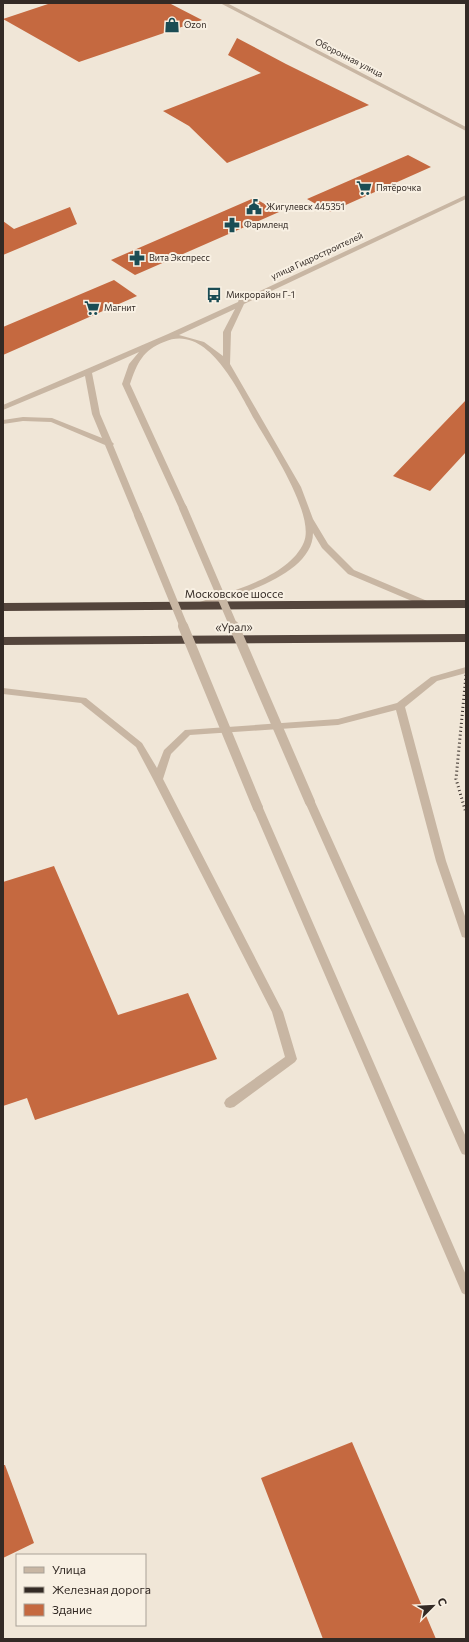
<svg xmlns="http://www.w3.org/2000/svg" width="469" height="1642" viewBox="0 0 469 1642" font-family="Commissioner,sans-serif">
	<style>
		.building { fill: #c56940 }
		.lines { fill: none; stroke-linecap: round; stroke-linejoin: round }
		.minor { fill: #c8b6a3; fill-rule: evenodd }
		.highway { fill: #54453c; fill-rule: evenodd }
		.rail { stroke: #332a25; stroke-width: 3; stroke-dasharray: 1 3; stroke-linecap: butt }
		.minor-bridge-far1 { stroke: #c8b6a3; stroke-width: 8 }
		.minor-bridge { stroke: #c8b6a3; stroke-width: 10 }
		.labels { text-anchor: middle; stroke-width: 4; stroke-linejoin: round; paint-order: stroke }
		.far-poi-label { font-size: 9px; fill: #332a25; stroke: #f8f0e3; text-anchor: start }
		.far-street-label { font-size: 9px; fill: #332a25; stroke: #f8f0e3 }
		.street-label { font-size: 11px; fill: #332a25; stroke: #f8f0e3 }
	</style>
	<rect width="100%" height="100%" fill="#f0e6d7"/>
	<path class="building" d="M51 3H169L202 20 79 62 3 19Z
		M237 38 286 64 369 105 227 163 189 126 163 111 261 73 228 55Z
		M408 155 431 167 330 212 307 199Z
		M254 198 279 212 135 275 111 260Z
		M70 207 77 224 3 255V221L14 229Z
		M114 280 137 296 3 355V327Z
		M466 400V452L430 491 393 476Z
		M54 866 118 1015 188 993 217 1059 35 1120 27 1098 3 1106V882Z
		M352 1442 436 1639H323L261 1478Z
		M3 1465H5L34 1543 3 1558Z"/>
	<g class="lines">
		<path class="minor" d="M220 3H227L466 127V131Z
			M466 195V199L244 304 231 332 230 364 301 487 313 519 328 544 354 570 432 603 433 605 432 607H426L348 574 322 548 313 533C313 576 233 596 200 608H194L193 606 194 604C228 592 289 578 304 542 315 515 271 448 257 424 240 395 209 322 164 342 143 350 137 363 130 384L187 508 186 510 183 511 179 508 122 384 129 364 139 352 92 373 100 414 112 442 114 444 113 445 142 515 141 517 138 518 134 515 105 445 51 422 23 421 3 424V420L23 417 52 418 102 438 92 414 85 376 3 410V405L168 334 238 302 239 299H243ZM235 309 223 332V356L204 342 179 335Z
			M466 667V673L437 681 405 707 446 861 466 919V938L462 937 461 934 436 861 396 710 338 725 190 735 171 754 163 779 283 1012 297 1059 295 1062 234 1107 230 1108 226 1107 224 1103 226 1099 285 1057 272 1012 153 779 136 747 81 703 3 694V688L86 698 142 743 157 768 164 750 185 730 338 719 397 703 431 677Z
			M310 798 313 799 315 802 466 1137V1155L462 1154 460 1150 305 802 307 799Z
			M258 804 262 805 263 808 466 1275V1295L462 1293 253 808 254 805Z"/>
		<path class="highway" d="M466 600V608L3 611V603Z
			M466 634V642L3 645V637Z"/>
		<path class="rail" d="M466 675 456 779 466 813"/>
		<path class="minor-bridge-far1" d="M183 508 234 627
			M138 515 184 627"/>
		<path class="minor-bridge" d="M183 626 258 808
			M234 626 310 802"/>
	</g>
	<defs>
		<symbol id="shop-bare" viewBox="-9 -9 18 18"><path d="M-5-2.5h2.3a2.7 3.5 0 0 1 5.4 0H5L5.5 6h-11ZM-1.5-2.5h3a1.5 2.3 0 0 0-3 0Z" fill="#1b4c54" stroke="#f8f0e3" stroke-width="2.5" paint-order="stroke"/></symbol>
		<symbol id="supermarket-bare" viewBox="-9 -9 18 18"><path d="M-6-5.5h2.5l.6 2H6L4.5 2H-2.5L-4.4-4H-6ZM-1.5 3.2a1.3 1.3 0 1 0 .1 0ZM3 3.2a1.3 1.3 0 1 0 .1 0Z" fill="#1b4c54" stroke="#f8f0e3" stroke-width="2.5" paint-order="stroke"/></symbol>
		<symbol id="civic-bare" viewBox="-9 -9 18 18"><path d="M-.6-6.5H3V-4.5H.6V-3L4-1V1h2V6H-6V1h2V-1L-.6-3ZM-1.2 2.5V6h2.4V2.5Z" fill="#1b4c54" stroke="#f8f0e3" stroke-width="2.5" paint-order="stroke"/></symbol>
		<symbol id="pharmacy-bare" viewBox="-9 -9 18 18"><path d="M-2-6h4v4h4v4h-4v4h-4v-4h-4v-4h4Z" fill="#1b4c54" stroke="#f8f0e3" stroke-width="2.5" paint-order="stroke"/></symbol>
		<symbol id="bus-bare" viewBox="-9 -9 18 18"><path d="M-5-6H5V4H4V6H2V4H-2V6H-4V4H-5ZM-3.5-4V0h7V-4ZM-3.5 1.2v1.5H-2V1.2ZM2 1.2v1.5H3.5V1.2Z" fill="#1b4c54" stroke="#f8f0e3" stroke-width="2.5" paint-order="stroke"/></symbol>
	</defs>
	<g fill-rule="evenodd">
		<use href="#shop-bare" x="161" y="14" width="22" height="22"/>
		<use href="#supermarket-bare" x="353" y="177" width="22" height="22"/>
		<use href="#civic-bare" x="243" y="196" width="22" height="22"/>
		<use href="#pharmacy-bare" x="221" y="214" width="22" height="22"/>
		<use href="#pharmacy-bare" x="126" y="247" width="22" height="22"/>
		<use href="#bus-bare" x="203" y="284" width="22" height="22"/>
		<use href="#supermarket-bare" x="81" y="297" width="22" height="22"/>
	</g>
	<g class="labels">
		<g class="far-poi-label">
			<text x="184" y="28">Ozon</text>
			<text x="376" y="191">Пятёрочка</text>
			<text x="266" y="210">Жигулевск 445351</text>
			<text x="244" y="228">Фармленд</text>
			<text x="149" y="261">Вита Экспресс</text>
			<text x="226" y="298">Микрорайон Г-1</text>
			<text x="104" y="311">Магнит</text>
		</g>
		<g class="far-street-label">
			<text transform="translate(349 58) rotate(27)" y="3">Оборонная улица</text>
			<text transform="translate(317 256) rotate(-25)" y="3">улица Гидростроителей</text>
		</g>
		<g class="street-label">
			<text x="234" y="598">Московское шоссе</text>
			<text transform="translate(234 627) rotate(-1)" y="4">«Урал»</text>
		</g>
	</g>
	<rect width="469" height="1642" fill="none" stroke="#332a25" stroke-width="8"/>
	<rect x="16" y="1554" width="130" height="72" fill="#f8f0e3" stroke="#a9a197"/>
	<rect x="24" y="1567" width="20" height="6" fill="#c8b6a3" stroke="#a9a197"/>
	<text x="52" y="1574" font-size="12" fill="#332a25">Улица</text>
	<rect x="24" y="1587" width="20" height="6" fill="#332a25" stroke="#a9a197"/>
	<text x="52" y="1594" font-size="12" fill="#332a25">Железная дорога</text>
	<rect x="24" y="1604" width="20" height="12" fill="#c56940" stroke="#a9a197"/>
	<text x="52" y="1614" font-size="12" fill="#332a25">Здание</text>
	<g transform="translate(433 1606) rotate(66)" stroke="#f8f0e3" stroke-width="3" paint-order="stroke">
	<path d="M0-3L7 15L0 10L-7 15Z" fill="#332a25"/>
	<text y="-6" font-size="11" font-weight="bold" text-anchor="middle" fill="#332a25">С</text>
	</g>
</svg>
